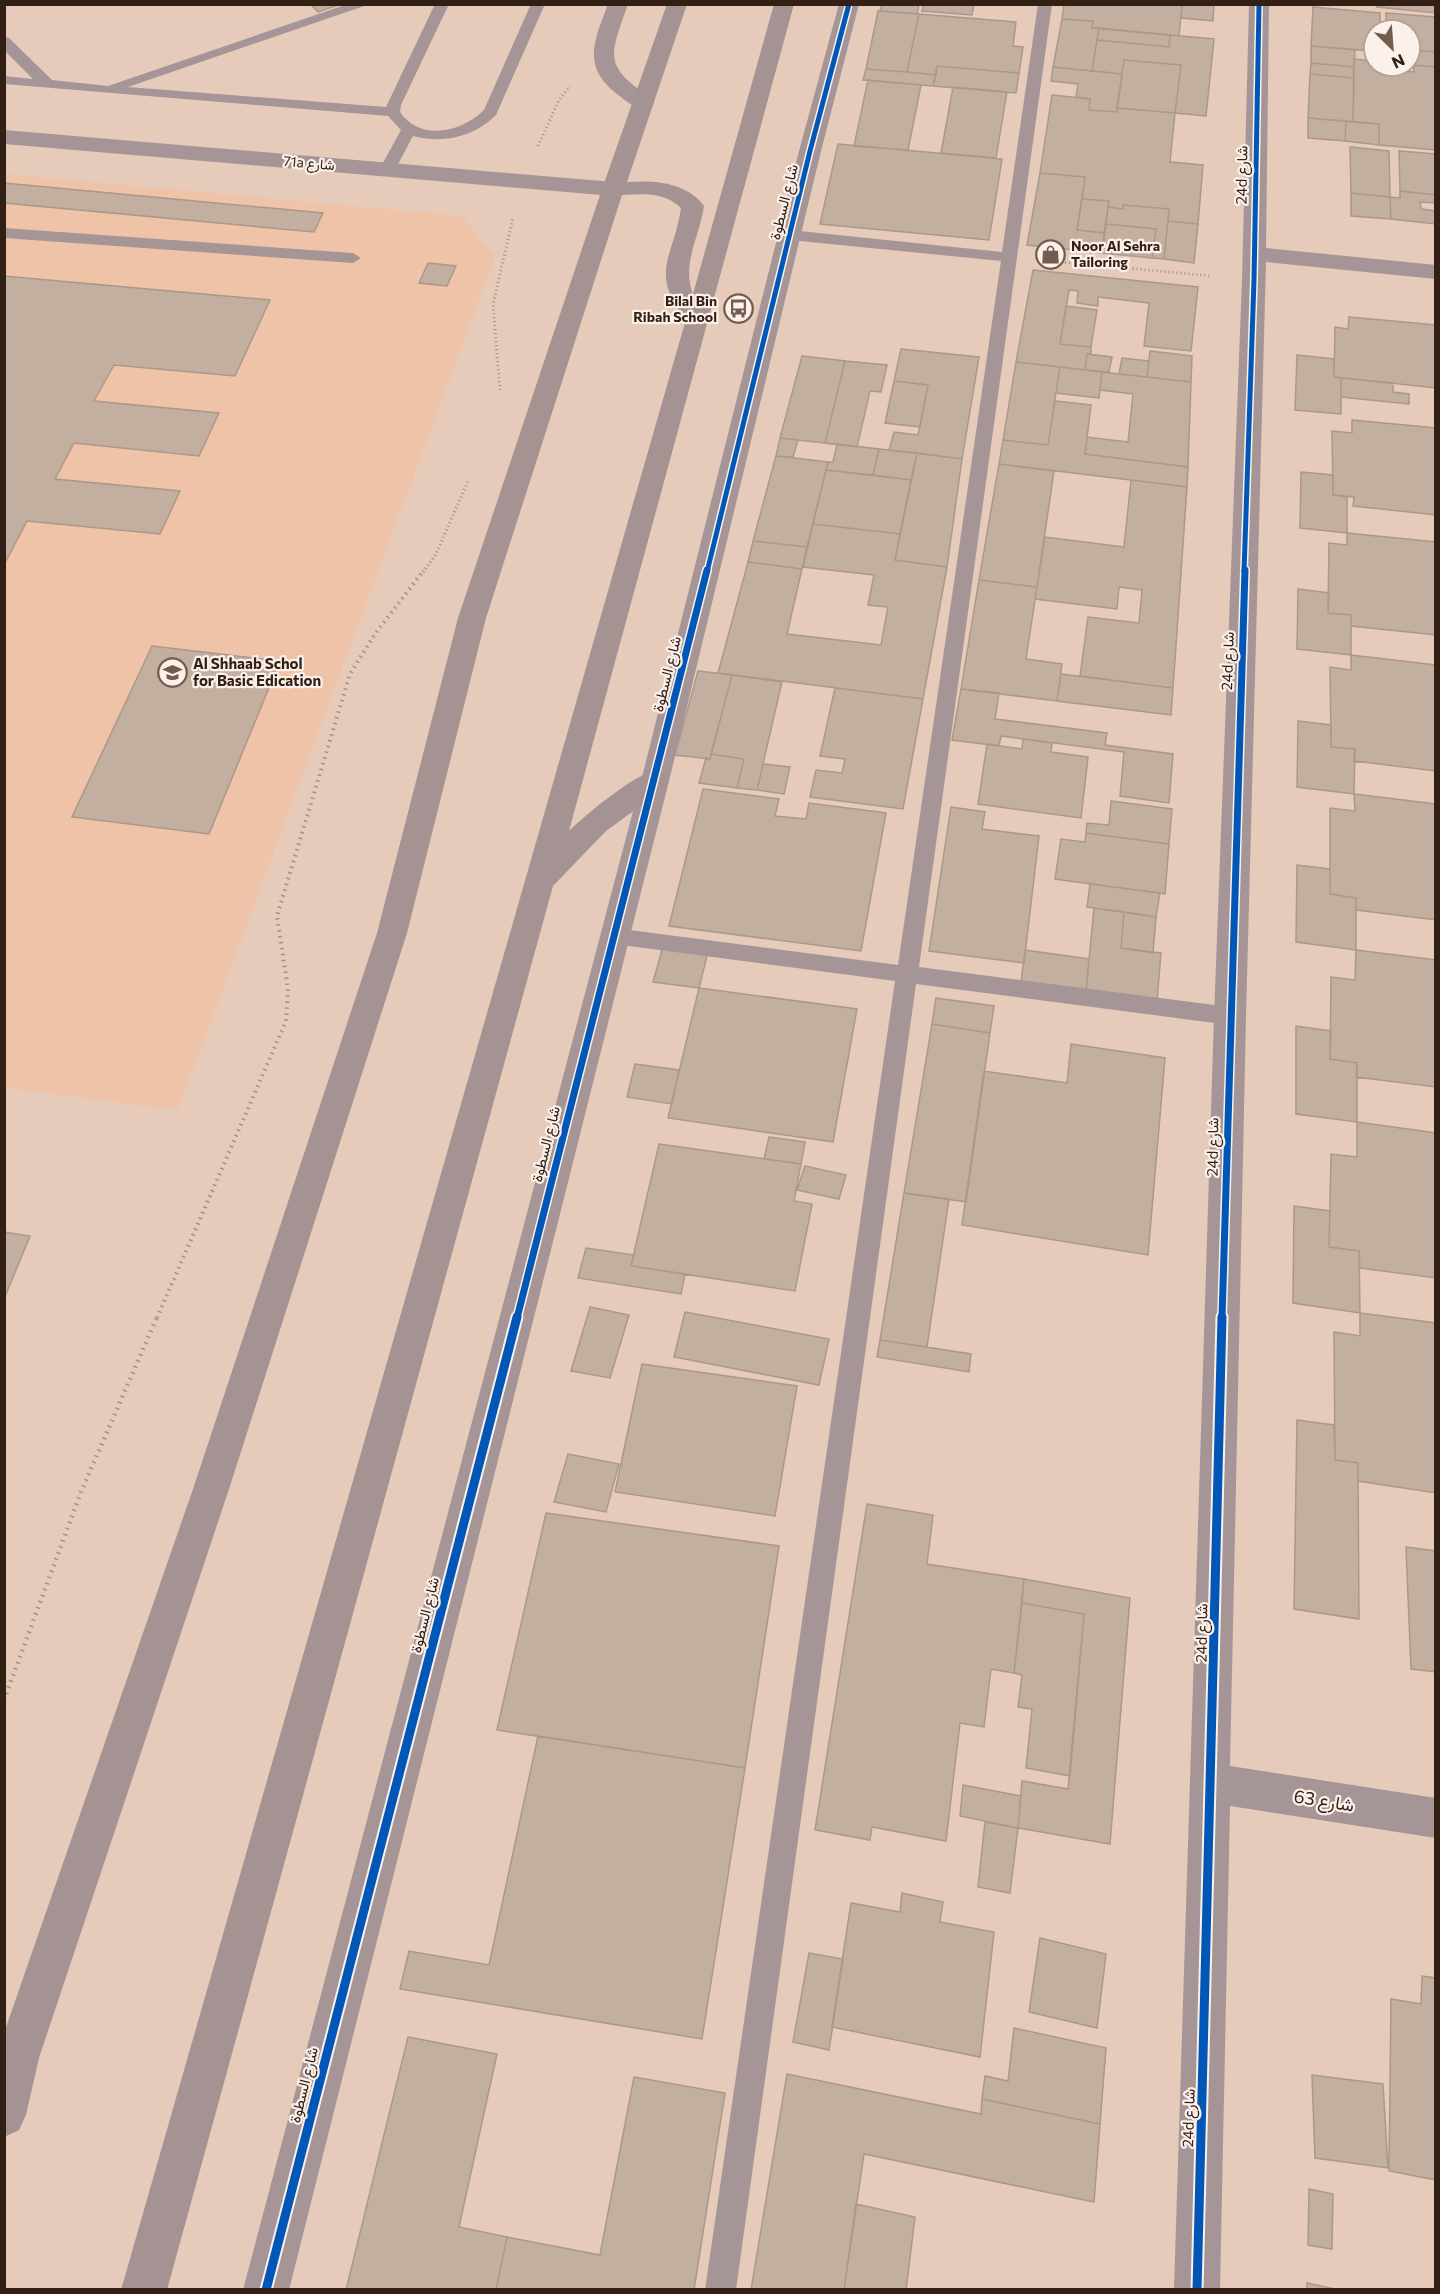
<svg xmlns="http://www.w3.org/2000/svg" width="1440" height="2294" viewBox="0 0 1440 2294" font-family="Commissioner,Vazirmatn,sans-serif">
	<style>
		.built { fill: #efc3a8 }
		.building { fill: #c3afa0; stroke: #ab9888; stroke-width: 1.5 }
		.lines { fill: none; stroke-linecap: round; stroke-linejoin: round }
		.path-far2 { stroke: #a09290; stroke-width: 3; stroke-dasharray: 1 3; stroke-linecap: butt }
		.path-far1 { stroke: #a09290; stroke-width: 4; stroke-dasharray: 1.5 4.5; stroke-linecap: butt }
		.path { stroke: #a09290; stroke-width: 4.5; stroke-dasharray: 1.5 5; stroke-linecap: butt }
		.service { fill: #a59597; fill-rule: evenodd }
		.minor { fill: #a59597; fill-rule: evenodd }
		.secondary { fill: #a59393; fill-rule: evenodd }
		.cycleway-far2-casing { stroke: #fbf0ea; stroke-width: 8 }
		.cycleway-far1-casing { stroke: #fbf0ea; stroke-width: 10 }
		.cycleway-casing { stroke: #fbf0ea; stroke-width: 13 }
		.cycleway-far2 { stroke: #0057b8; stroke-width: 5 }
		.cycleway-far1 { stroke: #0057b8; stroke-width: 7 }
		.cycleway { stroke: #0057b8; stroke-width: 9 }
		.labels { text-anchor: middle; stroke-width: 4.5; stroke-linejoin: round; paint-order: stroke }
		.far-street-label { font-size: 14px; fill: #332014; stroke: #fbf0ea }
		.far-poi-label { font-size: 14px; font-weight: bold; fill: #332014; stroke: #fbf0ea; text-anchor: start }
		.street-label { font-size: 15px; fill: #332014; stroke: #fbf0ea }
		.poi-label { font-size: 15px; font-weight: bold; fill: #332014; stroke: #fbf0ea; text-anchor: start }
		.near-street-label { font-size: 18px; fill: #332014; stroke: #fbf0ea }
	</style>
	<rect width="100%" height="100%" fill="#e6caba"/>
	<path class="built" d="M5 174 462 216 495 257 178 1110 5 1088Z"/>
	<path class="building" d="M310 4H341L318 12Z
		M882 4H919L917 14 880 11Z
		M924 4H974L972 15 922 11Z
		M1064 4H1182L1179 36 1092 28 1093 21 1062 19Z
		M1182 4H1214L1213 21 1181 18Z
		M1377 4H1436V13L1377 7Z
		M1313 7 1380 13V30H1374V51L1311 46Z
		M878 11 919 14 907 72 866 69Z
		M1386 13 1436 17V52L1410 50V30H1386Z
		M919 14 1016 22 1013 46 1023 47 1019 73 937 66 936 75 907 72Z
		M1062 19 1093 21 1092 28H1099L1092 71 1053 67Z
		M1099 28 1170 35 1169 47 1097 40Z
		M1170 35 1214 39 1206 116 1175 113 1181 65 1124 60 1122 74 1092 71 1097 40 1169 47Z
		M1311 46 1355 50 1354 67 1311 63Z
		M1410 50 1436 52V67L1410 65Z
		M1354 59 1374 61V66H1386V69L1414 72 1413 65 1436 67V150L1379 145V124L1353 122Z
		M1124 60 1181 65 1175 113 1117 108Z
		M1311 63 1354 67V78L1310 74Z
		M937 66 1019 73 1016 93 933 86Z
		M1053 67 1122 74 1117 112 1089 110 1090 99 1076 97 1078 84 1051 81Z
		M866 69 907 72 936 75 933 86 863 80Z
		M1310 74 1354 78 1353 122 1308 118Z
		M868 80 921 85 908 150 854 146Z
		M953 87 1007 92 996 158 941 153Z
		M1052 95 1090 99 1089 110 1117 112V108L1175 113 1170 162 1203 165 1198 224 1168 221 1169 209 1123 205V209L1108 207 1109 201 1082 199 1085 177 1040 173Z
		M1308 118 1346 121 1345 141 1308 138Z
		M1346 121 1379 124V145L1345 141Z
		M838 144 1002 159 989 240 820 224Z
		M1350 147 1389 151 1390 197 1351 193Z
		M1399 151 1436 154V195L1400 191Z
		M1040 173 1085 177 1077 230 1104 233 1102 253 1027 245Z
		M4 183 323 213 314 232 4 203Z
		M1400 191 1436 195V203L1420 202 1421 209 1436 211V224L1391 219 1390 197 1400 198Z
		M1351 193 1390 197 1391 219 1351 216Z
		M1082 199 1109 201 1104 233 1077 230Z
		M1123 205 1169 209 1164 259 1152 258 1156 229 1106 224 1108 207 1123 209Z
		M1168 221 1198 224 1194 263 1164 259Z
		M1106 224 1156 229 1152 258 1102 253Z
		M428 263 456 266 447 286 419 283Z
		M1033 270 1198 287 1191 351 1144 346 1149 303 1098 297V306L1077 303 1078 291 1069 290 1060 344 1091 347V354H1087L1085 370 1016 362Z
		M4 276 270 300 235 376 114 365 94 401 219 413 199 456 74 443 55 479 180 491 160 534 27 521 4 565Z
		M1066 306 1097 310 1091 347 1060 344Z
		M1349 317 1436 325V388L1334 377 1335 327 1348 329Z
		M901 349 979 357 962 459 889 450 894 432 918 435 928 385 894 381Z
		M1150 351 1192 356 1191 382 1147 377Z
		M1087 354 1112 357 1109 372 1085 370Z
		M1297 355 1334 359V377L1341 378V414L1295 410Z
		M802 356 845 361 825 443 780 438Z
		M1122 358 1149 361 1147 377 1119 374Z
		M845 361 887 365 881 392 870 391 857 447 825 443Z
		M1016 362 1060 367 1048 445 1003 440Z
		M1060 367 1102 372 1099 398 1056 393Z
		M1102 372 1191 382 1188 467 1085 454 1087 437 1128 442 1133 394 1100 390Z
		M1341 378 1393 383V392L1409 394V404L1341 397Z
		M894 381 928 385 920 427 885 423Z
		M1055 401 1091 405 1085 454 1188 467 1187 487 999 464 1003 440 1048 445Z
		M1352 420 1436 428V515L1353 506 1354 497 1333 495 1332 431 1352 433Z
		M780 438 798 440 793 457 776 456Z
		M837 444 879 449 873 475 826 470 828 462H833Z
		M879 449 917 453 911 480 873 475Z
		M917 453 962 459 947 567 895 560Z
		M776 456 828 462 807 547 753 541Z
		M999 464 1054 471 1037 587 979 580Z
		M826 470 911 480 900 534 813 524Z
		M1301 472 1333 475V495L1347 497V533L1300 528Z
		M1131 480 1187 487 1173 688 1080 676 1088 617 1139 623 1142 590 1119 587 1117 609 1035 599 1045 537 1124 547Z
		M813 524 900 534 895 560 947 567 923 699 718 673 748 562 802 569 787 634 881 645 888 607 868 605 874 575 803 567Z
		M1347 533 1436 542V635L1351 626V615L1328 613 1329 543 1347 545Z
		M753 541 807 547 802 569 748 562Z
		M979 580 1037 587 1026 659 1062 664 1057 701 961 689Z
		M1298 589 1329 593 1328 613 1351 615V655L1297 649Z
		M152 646 280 661 209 834 72 817Z
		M1351 655 1436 665V771L1354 761 1355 749 1331 747 1330 667 1351 670Z
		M698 671 732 675 710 759 675 755Z
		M1061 674 1173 688 1171 715 1057 701Z
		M732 675 782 682 757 790 737 788 744 759 711 754Z
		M835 688 923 699 903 809 810 797 816 770 842 773 845 759 820 756Z
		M961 689 999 693 995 719 1107 733 1105 745 1173 754 1169 803 1120 796 1124 752 1001 736 999 746 952 740Z
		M1298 721 1331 725V747L1355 749 1354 794 1297 787Z
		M1023 739 1052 743 1051 752 1088 757 1081 818 978 804 987 744 1022 749Z
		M711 754 744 759 737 788 699 783 706 758 710 759Z
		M763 764 790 767 784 794 757 790Z
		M703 789 779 799 775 816 806 819 809 803 886 813 861 951 669 926Z
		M1354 794 1436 804V920L1356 910V898L1330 894V808L1355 811Z
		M1111 801 1172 809 1169 844 1086 833 1087 823 1109 825Z
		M951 807 985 812 982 829 1039 836 1024 963 929 951Z
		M1086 833 1169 844 1165 894 1055 879 1061 839 1085 842Z
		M1297 865 1330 869V894L1356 898V950L1296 942Z
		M1090 884 1160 893 1156 917 1087 907Z
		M1094 908 1124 912 1121 948 1161 953 1157 1001 1086 991Z
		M1124 912 1156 917 1153 953 1121 948Z
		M663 946 708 952 699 988 653 982Z
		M1025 950 1089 959 1086 991 1021 982Z
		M1356 950 1436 960V1087L1356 1077 1357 1063 1330 1059 1331 977 1355 980Z
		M699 988 857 1009 833 1142 668 1118Z
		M936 998 994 1006 990 1033 932 1024Z
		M932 1024 990 1033 966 1202 904 1193Z
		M1296 1026 1331 1031 1330 1059 1357 1063V1122L1296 1114Z
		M1071 1044 1165 1058 1148 1255 962 1225 984 1071 1067 1083Z
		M635 1064 679 1070 672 1104 627 1097Z
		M1357 1122 1436 1133V1278L1360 1268 1359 1251 1329 1247 1331 1154 1357 1157Z
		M769 1137 805 1142 801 1164 764 1159Z
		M659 1144 801 1164 794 1201 812 1204 795 1291 631 1266Z
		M805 1166 846 1175 839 1199 797 1190Z
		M904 1193 949 1199 927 1347 880 1340Z
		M1294 1206 1330 1211 1329 1247 1359 1251 1360 1313 1293 1303Z
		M4 1232 30 1236 4 1299Z
		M586 1248 634 1255 631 1266 685 1274 681 1294 578 1278Z
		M590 1307 629 1315 610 1378 571 1371Z
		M685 1312 829 1339 819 1385 674 1357Z
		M1360 1313 1436 1323V1493L1358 1481V1463L1335 1460 1334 1332 1360 1336Z
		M880 1340 971 1354 969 1372 877 1357Z
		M642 1364 797 1386 775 1516 615 1492Z
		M1297 1420 1334 1425 1335 1460 1358 1463 1359 1619 1294 1609Z
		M568 1454 619 1464 606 1512 554 1502Z
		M867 1504 933 1515 927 1564 1024 1579 1014 1673 991 1669 984 1727 960 1723 946 1841 872 1827 870 1840 815 1830Z
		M546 1513 779 1546 745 1768 497 1730Z
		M1406 1547 1436 1551V1672L1411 1669Z
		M1024 1579 1130 1598 1110 1844 1018 1828 1022 1781 1068 1789 1084 1614 1022 1603Z
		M1022 1603 1084 1614 1070 1776 1026 1768 1032 1709 1018 1707 1022 1675 1014 1673Z
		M538 1736 745 1768 702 2039 400 1989 409 1951 489 1965Z
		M963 1785 1021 1796 1018 1828 960 1816Z
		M985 1822 1018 1828 1010 1893 978 1887Z
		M902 1893 943 1902 940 1922 994 1932 980 2057 832 2027 851 1903 900 1912Z
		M1040 1938 1106 1954 1097 2028 1029 2012Z
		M809 1953 843 1959 829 2050 793 2042Z
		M1422 1976 1436 1978V2180L1389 2171 1391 1999 1421 2004Z
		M1014 2028 1106 2048 1100 2124 982 2099 985 2076 1008 2081Z
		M408 2037 497 2054 459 2227 507 2237 496 2290H346Z
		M787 2074 981 2114 982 2099 1100 2124 1094 2202 864 2154 844 2290H751Z
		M1312 2075 1383 2084 1388 2168 1315 2158Z
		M634 2077 725 2093 694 2290H496L507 2237 600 2255Z
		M1309 2189 1333 2194 1332 2249 1308 2245Z
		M856 2204 915 2217 906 2290H844Z
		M1307 2283 1339 2290H1307Z"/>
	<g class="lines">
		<path class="path-far2" d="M538 146 559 100 570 86
			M1049 261 1212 276
			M500 390 493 304 513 218
			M423 572 436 554 468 481"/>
		<path class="path-far1" d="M157 1318 286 1021 288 989 277 916 350 674 375 634 424 570"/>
		<path class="path" d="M4 1700 81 1492 157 1317"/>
		<path class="service" d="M348 4H370L128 87 386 107 435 4H449L401 105 400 112C420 142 462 132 484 110L531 4H545L496 115C474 137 443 144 413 136L395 170 387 175 379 170 401 130 388 116 4 84V76L33 79 4 50V37L9 38 52 80 108 86Z
			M1038 4H1052L919 967 1230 1007 1238 1010 1241 1016 1238 1022 1230 1025 916 984 736 2290H705L895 981 614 944 607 942 604 936 607 930 614 928 898 965 1001 261 790 240 782 235 790 230 1002 252Z
			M4 228 353 253 361 258 353 263 4 238Z"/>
		<path class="minor" d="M608 4H628C610 56 602 65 651 98L654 103 651 108C638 111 631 105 621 97 581 68 593 44 608 4Z
			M839 4H859L821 151 669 781 289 2290H243L641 781 799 151Z
			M1249 4H1269L1266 248 1436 265V279L1266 262 1246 1016 1230 1766 1436 1798V1838L1230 1806 1220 2290H1174L1214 1016 1242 280Z
			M4 130 613 182 621 184 624 189 621 194 613 196 4 144Z"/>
		<path class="secondary" d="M667 4H687L627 182C654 180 687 182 704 206 700 236 681 264 693 294L774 4H794L569 831C582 818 639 770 656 771 659 771 662 773 665 774L669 781 665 788 606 831 553 886 167 2290H121L686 319C648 273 674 257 681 208 664 192 644 194 622 195L486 618 407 933 229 1489 39 2058 26 2115 19 2130 4 2137V2033L193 1489 377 933 458 618 602 189Z"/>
		<defs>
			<path id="cycleway-far2" d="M707 572 810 151 849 4
				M1244 572 1254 280 1259 4"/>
			<path id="cycleway-far1" d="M517 1318 707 570
				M1222 1318 1245 570"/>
			<path id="cycleway" d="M266 2290 517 1317
				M1197 2290 1222 1317"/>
		</defs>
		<use href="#cycleway-far2" class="cycleway-far2-casing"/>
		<use href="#cycleway-far1" class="cycleway-far1-casing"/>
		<use href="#cycleway" class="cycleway-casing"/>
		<use href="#cycleway-far2" class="cycleway-far2"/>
		<use href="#cycleway-far1" class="cycleway-far1"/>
		<use href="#cycleway" class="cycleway"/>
	</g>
	<defs>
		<symbol id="shop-ring" viewBox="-11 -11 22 22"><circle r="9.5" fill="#fbf0ea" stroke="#725c4e" stroke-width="1.5"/><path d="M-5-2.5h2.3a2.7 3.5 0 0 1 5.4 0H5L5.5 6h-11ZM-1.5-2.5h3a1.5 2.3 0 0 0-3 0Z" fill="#725c4e"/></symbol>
		<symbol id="bus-ring" viewBox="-11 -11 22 22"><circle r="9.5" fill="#fbf0ea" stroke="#725c4e" stroke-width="1.5"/><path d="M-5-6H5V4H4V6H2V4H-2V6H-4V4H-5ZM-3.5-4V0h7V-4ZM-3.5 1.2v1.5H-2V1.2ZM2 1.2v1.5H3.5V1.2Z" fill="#725c4e"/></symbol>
		<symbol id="school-ring" viewBox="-11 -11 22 22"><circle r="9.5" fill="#fbf0ea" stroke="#725c4e" stroke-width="1.5"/><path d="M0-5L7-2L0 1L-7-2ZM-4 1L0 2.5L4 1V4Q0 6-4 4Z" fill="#725c4e"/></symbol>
	</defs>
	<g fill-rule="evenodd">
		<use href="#shop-ring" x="1034" y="238" width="33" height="33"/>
		<use href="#bus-ring" x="722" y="292" width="33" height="33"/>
		<use href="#school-ring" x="156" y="656" width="33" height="33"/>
	</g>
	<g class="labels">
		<g class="far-street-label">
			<text transform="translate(309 163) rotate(5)" y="5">71a شارع</text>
		</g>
		<g class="far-poi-label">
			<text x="1071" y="251">Noor Al Sehra<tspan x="1071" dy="16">Tailoring</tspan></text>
			<text x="717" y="306" text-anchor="end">Bilal Bin<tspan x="717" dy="16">Ribah School</tspan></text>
		</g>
		<g class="street-label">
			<text transform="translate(1242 175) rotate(-89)" y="5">24d شارع</text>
			<text transform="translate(784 202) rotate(-76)" y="5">شارع السطوة</text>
			<text transform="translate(1228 661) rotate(-88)" y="5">24d شارع</text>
			<text transform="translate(667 674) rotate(-76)" y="5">شارع السطوة</text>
			<text transform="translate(546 1144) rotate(-76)" y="5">شارع السطوة</text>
			<text transform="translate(1213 1147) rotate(-89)" y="5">24d شارع</text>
			<text transform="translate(425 1615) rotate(-76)" y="5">شارع السطوة</text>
			<text transform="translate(1202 1633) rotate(-89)" y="5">24d شارع</text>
			<text transform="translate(304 2085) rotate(-76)" y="5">شارع السطوة</text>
			<text transform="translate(1189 2118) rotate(-88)" y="5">24d شارع</text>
		</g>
		<g class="poi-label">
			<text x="193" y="669">Al Shhaab Schol<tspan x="193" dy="17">for Basic Edication</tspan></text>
		</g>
		<g class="near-street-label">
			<text transform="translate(1324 1801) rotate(9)" y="6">شارع 63</text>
		</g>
	</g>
	<rect width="1440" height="2294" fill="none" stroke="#332014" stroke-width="12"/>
	<g transform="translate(1392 48) rotate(155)"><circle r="28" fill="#fbf0ea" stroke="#ab9d94" stroke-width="1.5"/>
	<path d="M0-4.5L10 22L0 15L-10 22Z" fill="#725c4e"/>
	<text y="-9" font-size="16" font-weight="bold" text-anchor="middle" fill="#332014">N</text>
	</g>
</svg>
